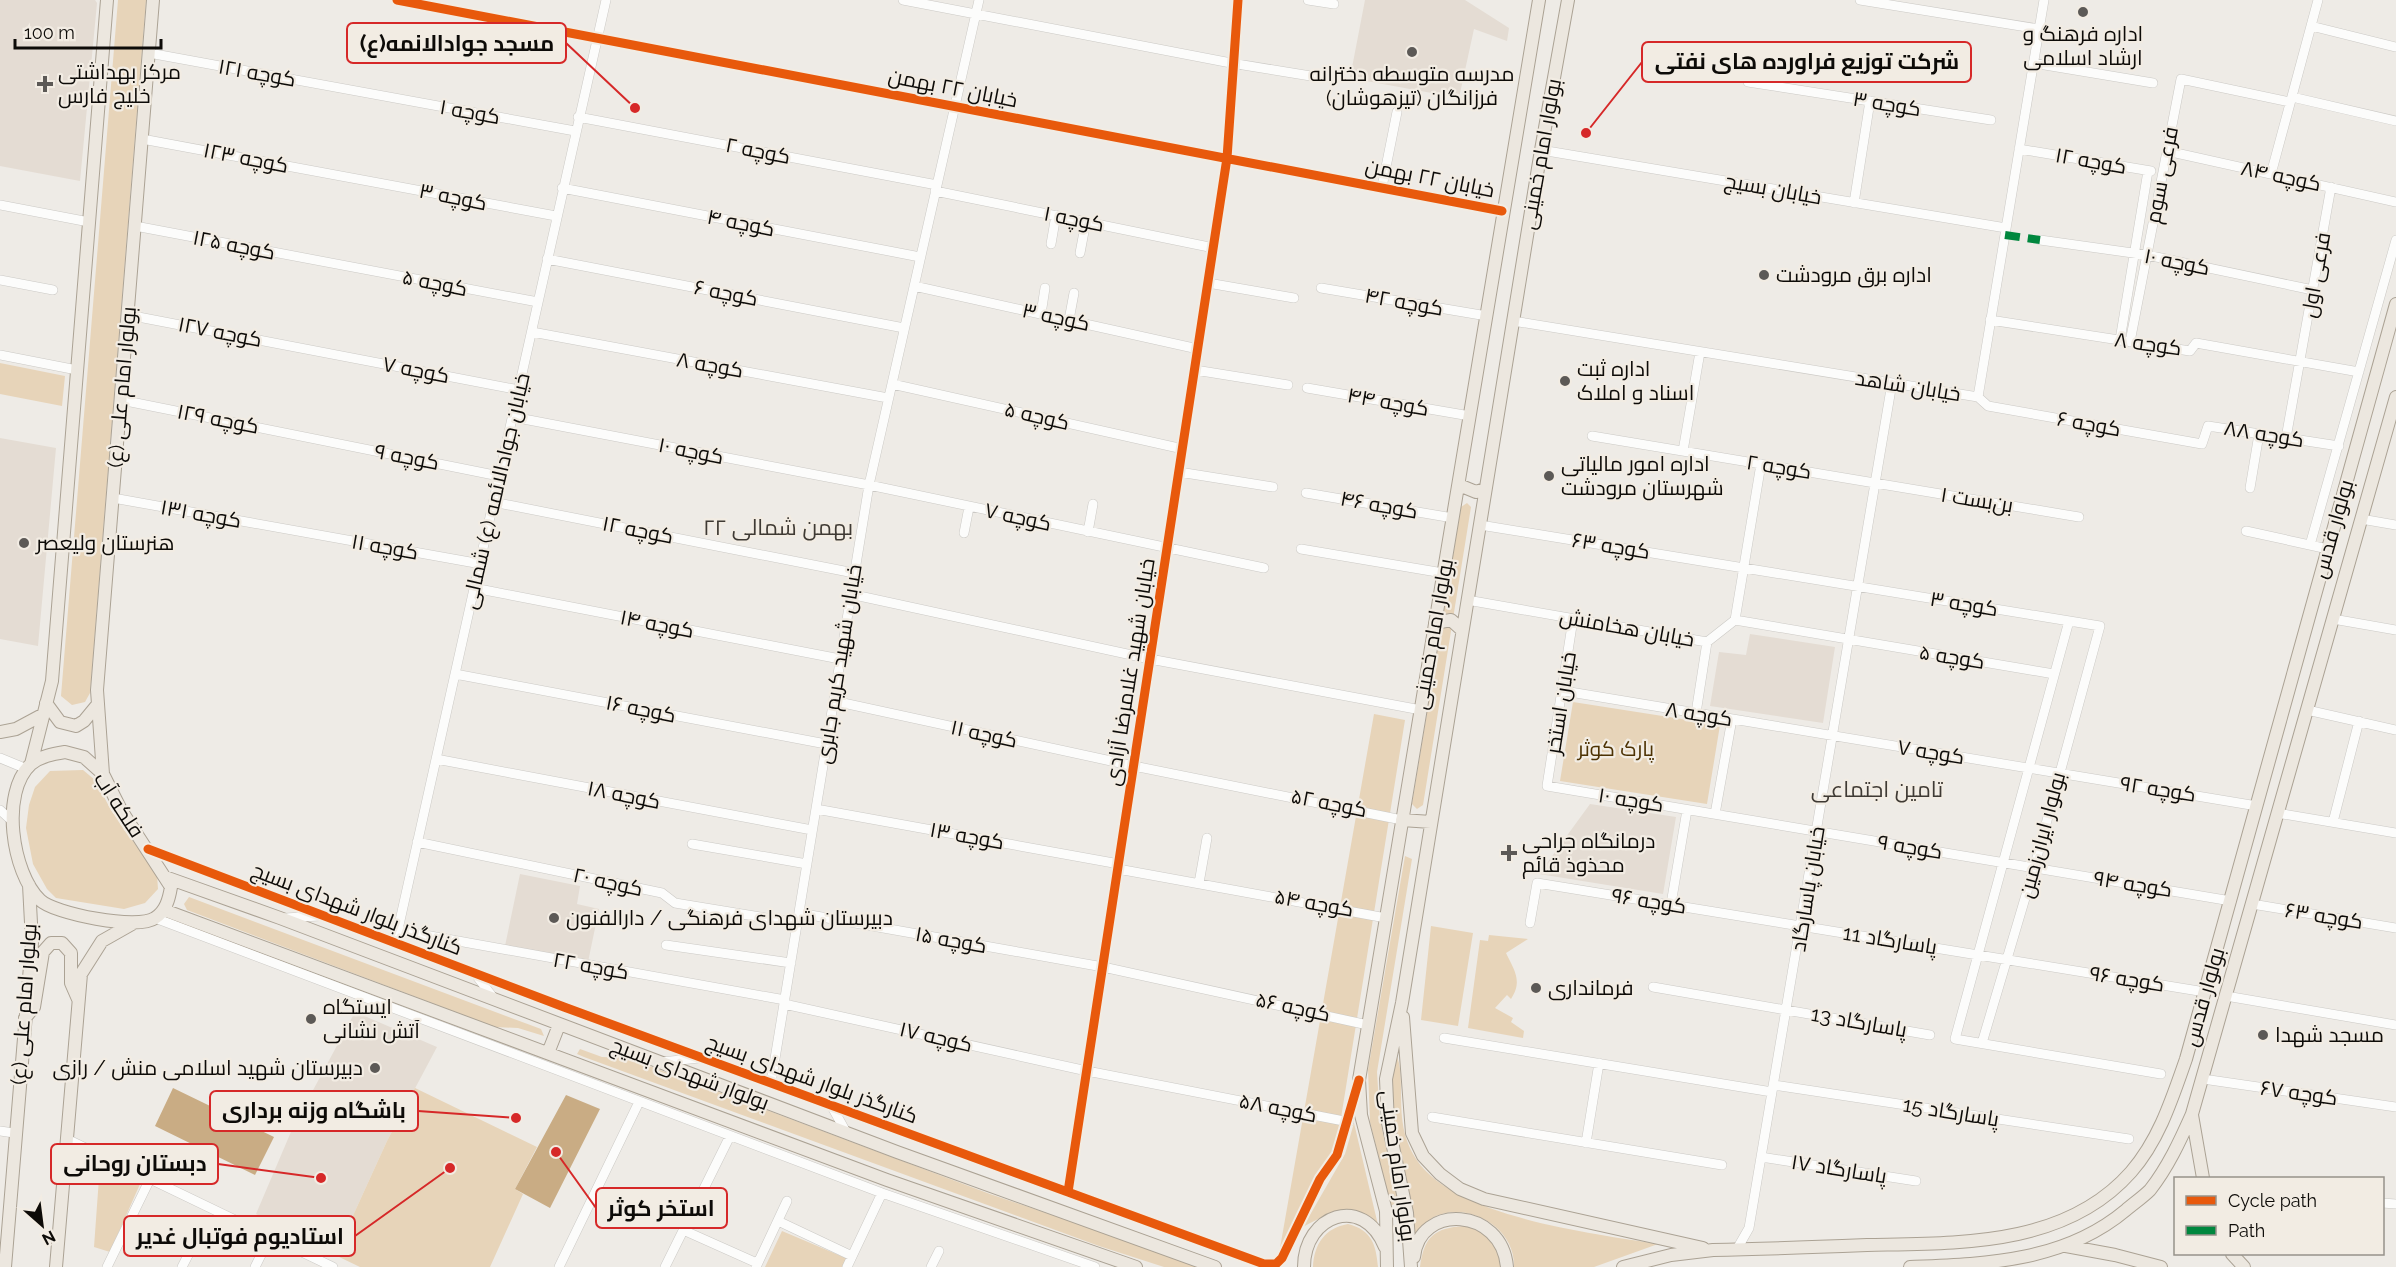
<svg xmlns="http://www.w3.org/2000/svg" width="2396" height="1267" viewBox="0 0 2396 1267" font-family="Raleway,Cairo,sans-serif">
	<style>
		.built { fill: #e4dcd3 }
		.green { fill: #e7d4b9 }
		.water { fill: #c9ac84 }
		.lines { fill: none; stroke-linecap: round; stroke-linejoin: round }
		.minor-casing { stroke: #cbc9c5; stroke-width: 10 }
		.major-casing { stroke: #aba294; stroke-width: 14 }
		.minor { stroke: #fcfcfb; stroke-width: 9 }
		.major { stroke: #ece7df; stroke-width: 12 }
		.quiet { stroke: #00873e; stroke-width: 8; stroke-dasharray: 15 8; stroke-linecap: butt }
		.cycleway-casing { stroke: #f2ece3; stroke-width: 13 }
		.cycleway { stroke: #e8590c; stroke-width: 9 }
		.poi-dot { fill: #5c5956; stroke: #f2ece3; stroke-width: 2 }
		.labels { text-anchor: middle; stroke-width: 4.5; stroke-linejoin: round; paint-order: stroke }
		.poi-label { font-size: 21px; fill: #0d0b08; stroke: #f2ece3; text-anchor: start }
		.street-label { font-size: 21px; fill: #0d0b08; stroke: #f2ece3 }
		.park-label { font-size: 21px; fill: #4d3203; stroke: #f2ece3 }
		.neighbourhood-label { font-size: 22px; fill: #3f3a34; stroke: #f2ece3 }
		.leader { fill: none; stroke: #d62828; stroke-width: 2 }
		.callout-dot { fill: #d62828; stroke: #f2ece3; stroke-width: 2 }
		.callout { fill: #f2ece3; stroke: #d62828; stroke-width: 2 }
		.callout-label { font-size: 22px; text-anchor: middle; font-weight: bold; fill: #0d0b08 }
	</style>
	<rect width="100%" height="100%" fill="#eeebe6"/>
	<path class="built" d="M0 0H95L97 3 80 181 0 166Z
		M1365 0H1465L1509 28 1507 41 1474 29 1459 98 1350 78Z
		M0 438 56 448 38 646 0 639Z
		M1750 634 1835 647 1823 723 1710 706 1719 652 1746 655Z
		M1590 804 1676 817 1663 894 1539 874Z
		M520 874 580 886 577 904 599 909 588 962 505 946Z
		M355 1012 437 1047 387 1141 335 1255 256 1214 302 1106 304 1107Z"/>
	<path class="green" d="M118 0H146L90 693 85 702 72 705 61 696Z
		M0 363 65 376 62 406 0 394Z
		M1467 503 1471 507 1423 805 1417 809 1412 804 1461 507Z
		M1573 702 1720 725 1707 804 1560 781Z
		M1374 714 1405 720 1336 1149 1321 1167 1280 1248Z
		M83 770 95 780 111 810 157 875 158 889 145 903 124 909 56 898 47 889 33 864 26 828 29 805 35 787 50 771Z
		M1405 856 1412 859 1377 1072 1380 1120 1398 1201 1391 1206 1370 1122 1368 1070Z
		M189 897 541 1029 544 1036 518 1028 495 1027 187 910 184 904Z
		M1431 926 1473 933 1458 1026 1421 1020Z
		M1489 935 1528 939 1506 953C1514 970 1523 981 1511 999L1507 995 1495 1008 1513 1018 1511 1022 1524 1031 1523 1038 1468 1028 1480 940 1488 941Z
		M1393 1043C1395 1051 1399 1060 1400 1069 1403 1100 1397 1124 1413 1154 1447 1217 1592 1233 1658 1244L1594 1267H1514C1516 1227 1466 1199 1432 1218 1425 1223 1418 1232 1412 1238L1388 1087Z
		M580 1049 602 1057 628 1058 990 1194 1205 1267H1164L1099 1246 584 1057 577 1054Z
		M415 1088 537 1147 515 1189 523 1194 490 1267H360L335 1255 387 1141Z
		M1354 1123 1378 1225C1352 1203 1330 1212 1303 1227L1345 1154Z
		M100 1164 140 1184 110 1252 94 1247Z
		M1348 1224C1372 1230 1376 1245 1378 1267H1313C1314 1244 1325 1228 1348 1224Z
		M1464 1226C1486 1231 1498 1244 1501 1267H1420C1424 1237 1434 1228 1464 1226Z
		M782 1231 848 1259 845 1267H765Z"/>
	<path class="water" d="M173 1088 274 1137 255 1175 155 1126Z
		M566 1095 600 1109 550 1208 515 1189Z"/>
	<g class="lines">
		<defs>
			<path id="minor" d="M397 0 1502 211
				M903 0 1231 63 1323 78
				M1308 0 1334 4
				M1860 0 2039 29
				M2311 26 2395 47
				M149 53 575 131
				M2033 63 2153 83
				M1748 82 1991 120
				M2292 97 2396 121
				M578 117 937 185
				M142 139 556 216
				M2019 149 2151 171
				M1541 150 2006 228
				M2167 151 2396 202
				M2271 174 2318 0
				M1382 187 1397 112
				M562 188 920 257
				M935 191 1214 248
				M1854 203 1870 101
				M0 205 89 222
				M135 226 538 302
				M2040 240 2147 255 2313 290
				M1051 244 1056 215
				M1080 253 1086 221
				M547 259 904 328
				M0 280 53 290
				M1208 283 1294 298
				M914 286 1198 349
				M1321 288 1487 316
				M1041 314 1045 288
				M128 315 519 390
				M1069 320 1074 293
				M1990 320 2190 351 2196 343 2359 372
				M1513 321 1978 397 2044 0
				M532 332 888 398
				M2120 340 2148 171
				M2130 342 2181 79 2290 102
				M0 355 77 370
				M1195 370 1288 385
				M892 384 1183 449
				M1307 388 1470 416
				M1978 397 1988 406 2202 444 2208 426 2339 446
				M121 400 499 476
				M513 417 869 485 1264 568
				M1592 436 2079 517
				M2286 438 2331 187
				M1683 451 1700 352
				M1179 472 1273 487
				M2250 488 2259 434
				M1306 493 1453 518
				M113 498 481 564
				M493 502 854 573
				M2361 519 2396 525
				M1480 525 2100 626 2034 868 1982 1043
				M2246 531 2328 549
				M1088 532 1093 504
				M964 533 969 507
				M2310 545 2396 240
				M1301 549 1443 573
				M474 588 840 659
				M850 594 1150 659 1421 710
				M1467 600 1707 642 1735 620 2054 674
				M1573 619 1547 786 2231 901
				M2333 619 2396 630
				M1735 620 1761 464
				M2069 621 1955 1039 2161 1074
				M455 674 826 744
				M1564 691 2257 806
				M834 701 1134 766 1402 820
				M2307 710 2396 730
				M1696 713 1707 642
				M0 758 27 769
				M436 759 812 830
				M816 809 1119 864
				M0 810 11 820
				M2277 813 2396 833
				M1715 814 1732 719
				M2333 822 2359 721
				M417 842 662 893 675 903 797 923
				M692 844 807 864
				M148 849 564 1007 1264 1264H1276L1282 1258 1320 1179 1337 1155 1357 1088
				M1118 869 1386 918
				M1199 883 1207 838
				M1671 904 1687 810
				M2252 904 2396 928
				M799 913 1103 967 1368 1025
				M155 918 882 1193 1095 1267
				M285 918 319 916
				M1530 923 1537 883 2205 992
				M397 930 785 1000
				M395 943C465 629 535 314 606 0
				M666 945 791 963
				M476 975 495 1000
				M1653 987 1930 1035
				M2226 996 2396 1025
				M784 1004 1087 1071 1349 1122
				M1444 1038 1772 1092
				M662 1062 699 1058
				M2203 1079 2396 1107
				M771 1083 869 485 979 0
				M1774 1085 2129 1139
				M831 1105 846 1132
				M1432 1117 1722 1165
				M0 1131 14 1133
				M67 1139 333 1267
				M1586 1143 1599 1063
				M1761 1157 1916 1181
				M1068 1192 1227 158 1238 0
				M2382 1203 2396 1204
				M778 1221 852 1256
				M683 1230 757 1263
				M1737 1249 1749 1228 1892 383
				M107 1267 150 1179
				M182 1267 204 1224
				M255 1267 270 1237
				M559 1267 639 1102
				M665 1267 730 1136
				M756 1267 787 1201
				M847 1267 882 1193
				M931 1267 939 1251"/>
			<path id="major" d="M1459 485 1476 492 1485 489
				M1435 623 1451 620 1462 630
				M46 703 60 722 76 726 84 721 98 704
				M0 732 16 729 44 714
				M65 752 84 757 103 774 121 810 171 887C169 899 166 911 155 918 138 930 54 914 40 900 12 873 0 792 31 764 41 756 53 754 65 752Z
				M31 764 52 681 107 0
				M103 774 97 690 153 0
				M1402 820 1431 822
				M165 877 280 918 897 1152 1215 1267
				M164 910 887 1180 1136 1267
				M1403 1017 1412 1133 1423 1156 1440 1174 1460 1189 1484 1199 1703 1248
				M25 1018 34 1007 43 952 51 943H62L71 953V983L78 999
				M548 1053 559 1025
				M2192 1115 2203 1178
				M2066 1246 2115 1255 2161 1267
				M2232 1254 2244 1267
				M1414 1257C1419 1203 1502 1207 1507 1267
				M5 1267 32 942 29 885
				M56 1267 81 974 102 941 132 924
				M1304 1267C1304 1215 1363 1193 1385 1247
				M1387 1267 1386 1211 1361 1115 1359 1080 1539 0
				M1411 1267 1407 1213 1388 1123 1386 1079 1402 1003 1541 150 1568 0
				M1623 1267 1671 1255 1713 1250C1764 1249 1816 1247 1867 1245 1958 1243 2065 1247 2131 1172 2159 1140 2172 1099 2186 1059L2396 304
				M1910 1267C1986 1264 2064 1262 2126 1210 2133 1204 2143 1197 2150 1190 2168 1167 2180 1141 2192 1114L2396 397"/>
		</defs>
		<use href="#minor" class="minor-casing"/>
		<use href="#major" class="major-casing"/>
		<use href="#minor" class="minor"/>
		<use href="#major" class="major"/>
		<path class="quiet" d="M2005 235 2040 240"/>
		<defs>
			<path id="cycleway" d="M397 0 1502 211
				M148 849 564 1007 1264 1264H1276L1282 1258 1320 1179 1337 1155 1359 1080
				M1068 1192 1227 158 1238 0"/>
		</defs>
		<use href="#cycleway" class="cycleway-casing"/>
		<use href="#cycleway" class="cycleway"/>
	</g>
	<g class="poi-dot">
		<circle cx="2083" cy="12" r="6"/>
		<circle cx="1412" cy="52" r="6"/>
		<path d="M42 75h6v6h6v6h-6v6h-6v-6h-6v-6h6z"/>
		<circle cx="1764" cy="275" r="6"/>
		<circle cx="1565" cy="381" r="6"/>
		<circle cx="1549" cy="476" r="6"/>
		<circle cx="24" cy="543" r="6"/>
		<path d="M1506 844h6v6h6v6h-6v6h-6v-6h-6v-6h6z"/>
		<circle cx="554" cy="918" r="6"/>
		<circle cx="1536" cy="988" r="6"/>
		<circle cx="311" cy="1019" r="6"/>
		<circle cx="2263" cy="1035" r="6"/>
		<circle cx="375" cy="1068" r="6"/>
	</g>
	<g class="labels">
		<g class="poi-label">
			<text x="2083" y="41" text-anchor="middle">اداره فرهنگ و<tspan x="2083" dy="24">ارشاد اسلامی</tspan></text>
			<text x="58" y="79">مرکز بهداشتی<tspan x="58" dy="24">خلیج فارس</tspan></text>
			<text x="1412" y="81" text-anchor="middle">مدرسه متوسطه دخترانه<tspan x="1412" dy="24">فرزانگان (تیزهوشان)</tspan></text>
			<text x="1776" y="282">اداره برق مرودشت</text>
			<text x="1577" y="376">اداره ثبت<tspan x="1577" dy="24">اسناد و املاک</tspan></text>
			<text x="1561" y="471">اداره امور مالیاتی<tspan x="1561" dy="24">شهرستان مرودشت</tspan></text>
			<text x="36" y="550">هنرستان ولیعصر</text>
			<text x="1522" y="848">درمانگاه جراحی<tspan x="1522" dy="24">محذوذ قائم</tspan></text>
			<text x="566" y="925">دبیرستان شهدای فرهنگی / دارالفنون</text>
			<text x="1548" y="995">فرمانداری</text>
			<text x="323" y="1014">ایستگاه<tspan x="323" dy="24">آتش نشانی</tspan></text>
			<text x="2275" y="1042">مسجد شهدا</text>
			<text x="363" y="1075" text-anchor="end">دبیرستان شهید اسلامی منش / رازی</text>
		</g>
		<g class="street-label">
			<text transform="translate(257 73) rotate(10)" y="7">کوچه ۱۲۱</text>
			<text transform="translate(953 88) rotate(11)" y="7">خیابان ۲۲ بهمن</text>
			<text transform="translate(1887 104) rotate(9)" y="7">کوچه ۳</text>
			<text transform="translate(470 112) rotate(10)" y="7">کوچه ۱</text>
			<text transform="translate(758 151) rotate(11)" y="7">کوچه ۲</text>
			<text transform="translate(1541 154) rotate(-80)" y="7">بولوار امام خمینی</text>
			<text transform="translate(246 158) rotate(11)" y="7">کوچه ۱۲۳</text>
			<text transform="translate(2091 161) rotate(10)" y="7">کوچه ۱۲</text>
			<text transform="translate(2162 175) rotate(-79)" y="7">فرعی سوم</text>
			<text transform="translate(2281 176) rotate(12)" y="7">کوچه ۸۴</text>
			<text transform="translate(1430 178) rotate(11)" y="7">خیابان ۲۲ بهمن</text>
			<text transform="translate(1773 189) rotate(10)" y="7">خیابان بسیج</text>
			<text transform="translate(453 197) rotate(11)" y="7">کوچه ۳</text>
			<text transform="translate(1074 219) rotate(11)" y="7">کوچه ۱</text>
			<text transform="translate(741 223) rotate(11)" y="7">کوچه ۴</text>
			<text transform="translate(234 245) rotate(11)" y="7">کوچه ۱۲۵</text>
			<text transform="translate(2177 262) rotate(11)" y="7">کوچه ۱۰</text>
			<text transform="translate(2316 275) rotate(-80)" y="7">فرعی اول</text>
			<text transform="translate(435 283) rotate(11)" y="7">کوچه ۵</text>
			<text transform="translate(726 293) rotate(11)" y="7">کوچه ۶</text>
			<text transform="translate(1404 302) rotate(10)" y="7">کوچه ۴۲</text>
			<text transform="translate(1056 317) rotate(12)" y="7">کوچه ۳</text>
			<text transform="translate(220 332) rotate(11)" y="7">کوچه ۱۲۷</text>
			<text transform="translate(2148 344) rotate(8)" y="7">کوچه ۸</text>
			<text transform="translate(710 365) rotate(10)" y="7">کوچه ۸</text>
			<text transform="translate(416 370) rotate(11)" y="7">کوچه ۷</text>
			<text transform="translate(1908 386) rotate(9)" y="7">خیابان شاهد</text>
			<text transform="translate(122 387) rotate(-85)" y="7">بولوار امام علی (ع)</text>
			<text transform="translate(1388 402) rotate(10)" y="7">کوچه ۴۴</text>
			<text transform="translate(1037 416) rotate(13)" y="7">کوچه ۵</text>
			<text transform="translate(218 419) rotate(11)" y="7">کوچه ۱۲۹</text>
			<text transform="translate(2089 424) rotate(10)" y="7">کوچه ۶</text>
			<text transform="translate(2264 434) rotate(9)" y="7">کوچه ۸۸</text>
			<text transform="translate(691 451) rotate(11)" y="7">کوچه ۱۰</text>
			<text transform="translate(407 457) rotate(11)" y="7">کوچه ۹</text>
			<text transform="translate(1779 467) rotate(9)" y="7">کوچه ۲</text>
			<text transform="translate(496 491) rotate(-77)" y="7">خیابان جوادالائمه (ع) شمالی</text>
			<text transform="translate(1977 500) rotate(9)" y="7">بن‌بست ۱</text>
			<text transform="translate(1379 505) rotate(10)" y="7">کوچه ۴۶</text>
			<text transform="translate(201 514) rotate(10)" y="7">کوچه ۱۳۱</text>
			<text transform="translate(1018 517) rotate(12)" y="7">کوچه ۷</text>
			<text transform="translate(2333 529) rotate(-74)" y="7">بولوار قدس</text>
			<text transform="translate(638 530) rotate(11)" y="7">کوچه ۱۲</text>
			<text transform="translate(1611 546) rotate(9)" y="7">کوچه ۶۳</text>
			<text transform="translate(385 547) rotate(10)" y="7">کوچه ۱۱</text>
			<text transform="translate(1964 604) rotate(9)" y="7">کوچه ۳</text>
			<text transform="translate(657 624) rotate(11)" y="7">کوچه ۱۴</text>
			<text transform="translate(1627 628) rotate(10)" y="7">خیابان هخامنش</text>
			<text transform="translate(1433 634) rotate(-80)" y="7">بولوار امام خمینی</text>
			<text transform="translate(1952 657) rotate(9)" y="7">کوچه ۵</text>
			<text transform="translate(839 664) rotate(-81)" y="7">خیابان شهید کریم جابری</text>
			<text transform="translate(1130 672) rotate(-81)" y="7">خیابان شهید غلامرضا آزادی</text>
			<text transform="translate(1561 703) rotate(-81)" y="7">خیابان استخر</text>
			<text transform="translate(641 709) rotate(11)" y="7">کوچه ۱۶</text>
			<text transform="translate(1699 714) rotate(9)" y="7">کوچه ۸</text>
			<text transform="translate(984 734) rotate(12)" y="7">کوچه ۱۱</text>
			<text transform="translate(1931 752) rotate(9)" y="7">کوچه ۷</text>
			<text transform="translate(2158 789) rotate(9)" y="7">کوچه ۹۲</text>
			<text transform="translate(624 795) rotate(11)" y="7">کوچه ۱۸</text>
			<text transform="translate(1631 800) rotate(9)" y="7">کوچه ۱۰</text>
			<text transform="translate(1329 803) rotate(11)" y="7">کوچه ۵۲</text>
			<text transform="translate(119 805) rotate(57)" y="7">فلکه آب</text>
			<text transform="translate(2042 835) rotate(-75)" y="7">بولوار ایران‌زمین</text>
			<text transform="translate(967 836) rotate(10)" y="7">کوچه ۱۳</text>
			<text transform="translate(1910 847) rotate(9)" y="7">کوچه ۹</text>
			<text transform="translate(608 882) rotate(12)" y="7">کوچه ۲۰</text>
			<text transform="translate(2133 884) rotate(9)" y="7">کوچه ۹۴</text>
			<text transform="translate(1808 889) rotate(-81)" y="7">خیابان پاسارگاد</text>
			<text transform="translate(1649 901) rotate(9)" y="7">کوچه ۹۶</text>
			<text transform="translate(1314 903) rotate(10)" y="7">کوچه ۵۴</text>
			<text transform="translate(357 909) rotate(21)" y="7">کنارگذر بلوار شهدای بسیج</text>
			<text transform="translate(2324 916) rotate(9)" y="7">کوچه ۶۳</text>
			<text transform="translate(951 940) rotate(10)" y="7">کوچه ۱۵</text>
			<text transform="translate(1890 940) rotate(9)" y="7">پاسارگاد 11</text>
			<text transform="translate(591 966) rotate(10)" y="7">کوچه ۲۲</text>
			<text transform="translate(2127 979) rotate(9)" y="7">کوچه ۹۶</text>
			<text transform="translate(2204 997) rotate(-74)" y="7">بولوار قدس</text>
			<text transform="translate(24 1004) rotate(-86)" y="7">بولوار امام علی (ع)</text>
			<text transform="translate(1293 1007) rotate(12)" y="7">کوچه ۵۶</text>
			<text transform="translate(1859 1022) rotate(10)" y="7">پاسارگاد 13</text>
			<text transform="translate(936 1037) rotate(13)" y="7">کوچه ۱۷</text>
			<text transform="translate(690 1074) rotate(21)" y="7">بولوار شهدای بسیج</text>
			<text transform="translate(812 1079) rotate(20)" y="7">کنارگذر بلوار شهدای بسیج</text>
			<text transform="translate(2299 1093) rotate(8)" y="7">کوچه ۶۷</text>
			<text transform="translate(1278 1108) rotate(11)" y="7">کوچه ۵۸</text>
			<text transform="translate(1951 1112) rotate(9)" y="7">پاسارگاد 15</text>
			<text transform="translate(1398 1166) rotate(82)" y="7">بولوار امام خمینی</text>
			<text transform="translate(1839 1169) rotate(9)" y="7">پاسارگاد ۱۷</text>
		</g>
		<g class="park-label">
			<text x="1616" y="756">پارک کوثر</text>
		</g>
		<g class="neighbourhood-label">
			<text x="778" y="535">۲۲ بهمن شمالی</text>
			<text x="1877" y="797">تامین اجتماعی</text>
		</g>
	</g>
	<path class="leader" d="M635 108L566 43M1586 133L1642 62M516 1118L418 1111M321 1178L218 1164M556 1152L596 1208M450 1168L355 1236"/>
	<g class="callout-dot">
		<circle cx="635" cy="108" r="6"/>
		<circle cx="1586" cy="133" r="6"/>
		<circle cx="516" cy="1118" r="6"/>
		<circle cx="321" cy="1178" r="6"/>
		<circle cx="556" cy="1152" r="6"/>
		<circle cx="450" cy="1168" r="6"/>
	</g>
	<g class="callout">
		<rect x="347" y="23" width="219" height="40" rx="6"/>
		<rect x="1642" y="42" width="329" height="40" rx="6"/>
		<rect x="210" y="1091" width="208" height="40" rx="6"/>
		<rect x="51" y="1144" width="167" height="40" rx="6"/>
		<rect x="596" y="1188" width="131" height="40" rx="6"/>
		<rect x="124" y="1216" width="231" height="40" rx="6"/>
	</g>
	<g class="callout-label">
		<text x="457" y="51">مسجد جوادالانمه(ع)</text>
		<text x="1807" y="69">شرکت توزیع فراورده های نفتی</text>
		<text x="314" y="1118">باشگاه وزنه برداری</text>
		<text x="135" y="1171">دبستان روحانی</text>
		<text x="661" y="1216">استخر کوثر</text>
		<text x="240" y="1244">استادیوم فوتبال غدیر</text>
	</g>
	<rect x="2174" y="1177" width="210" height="78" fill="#f2ece3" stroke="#96928b" stroke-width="1.5"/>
	<rect x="2186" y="1196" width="30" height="9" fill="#e8590c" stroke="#96928b" stroke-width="1.5"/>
	<text x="2228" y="1207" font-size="18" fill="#0d0b08">Cycle path</text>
	<rect x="2186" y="1226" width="30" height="9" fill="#00873e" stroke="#96928b" stroke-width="1.5"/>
	<text x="2228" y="1237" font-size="18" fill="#0d0b08">Path</text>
	<g transform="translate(42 1225) rotate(152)" stroke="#f2ece3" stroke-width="4.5" paint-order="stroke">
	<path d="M0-4.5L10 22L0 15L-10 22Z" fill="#0d0b08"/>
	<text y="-9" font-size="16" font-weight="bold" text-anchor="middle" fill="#0d0b08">N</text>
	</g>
	<path d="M15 39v9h146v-9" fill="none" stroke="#0d0b08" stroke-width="3"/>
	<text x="24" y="39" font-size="18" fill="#0d0b08" stroke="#f2ece3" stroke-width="4.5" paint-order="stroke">100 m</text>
</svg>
